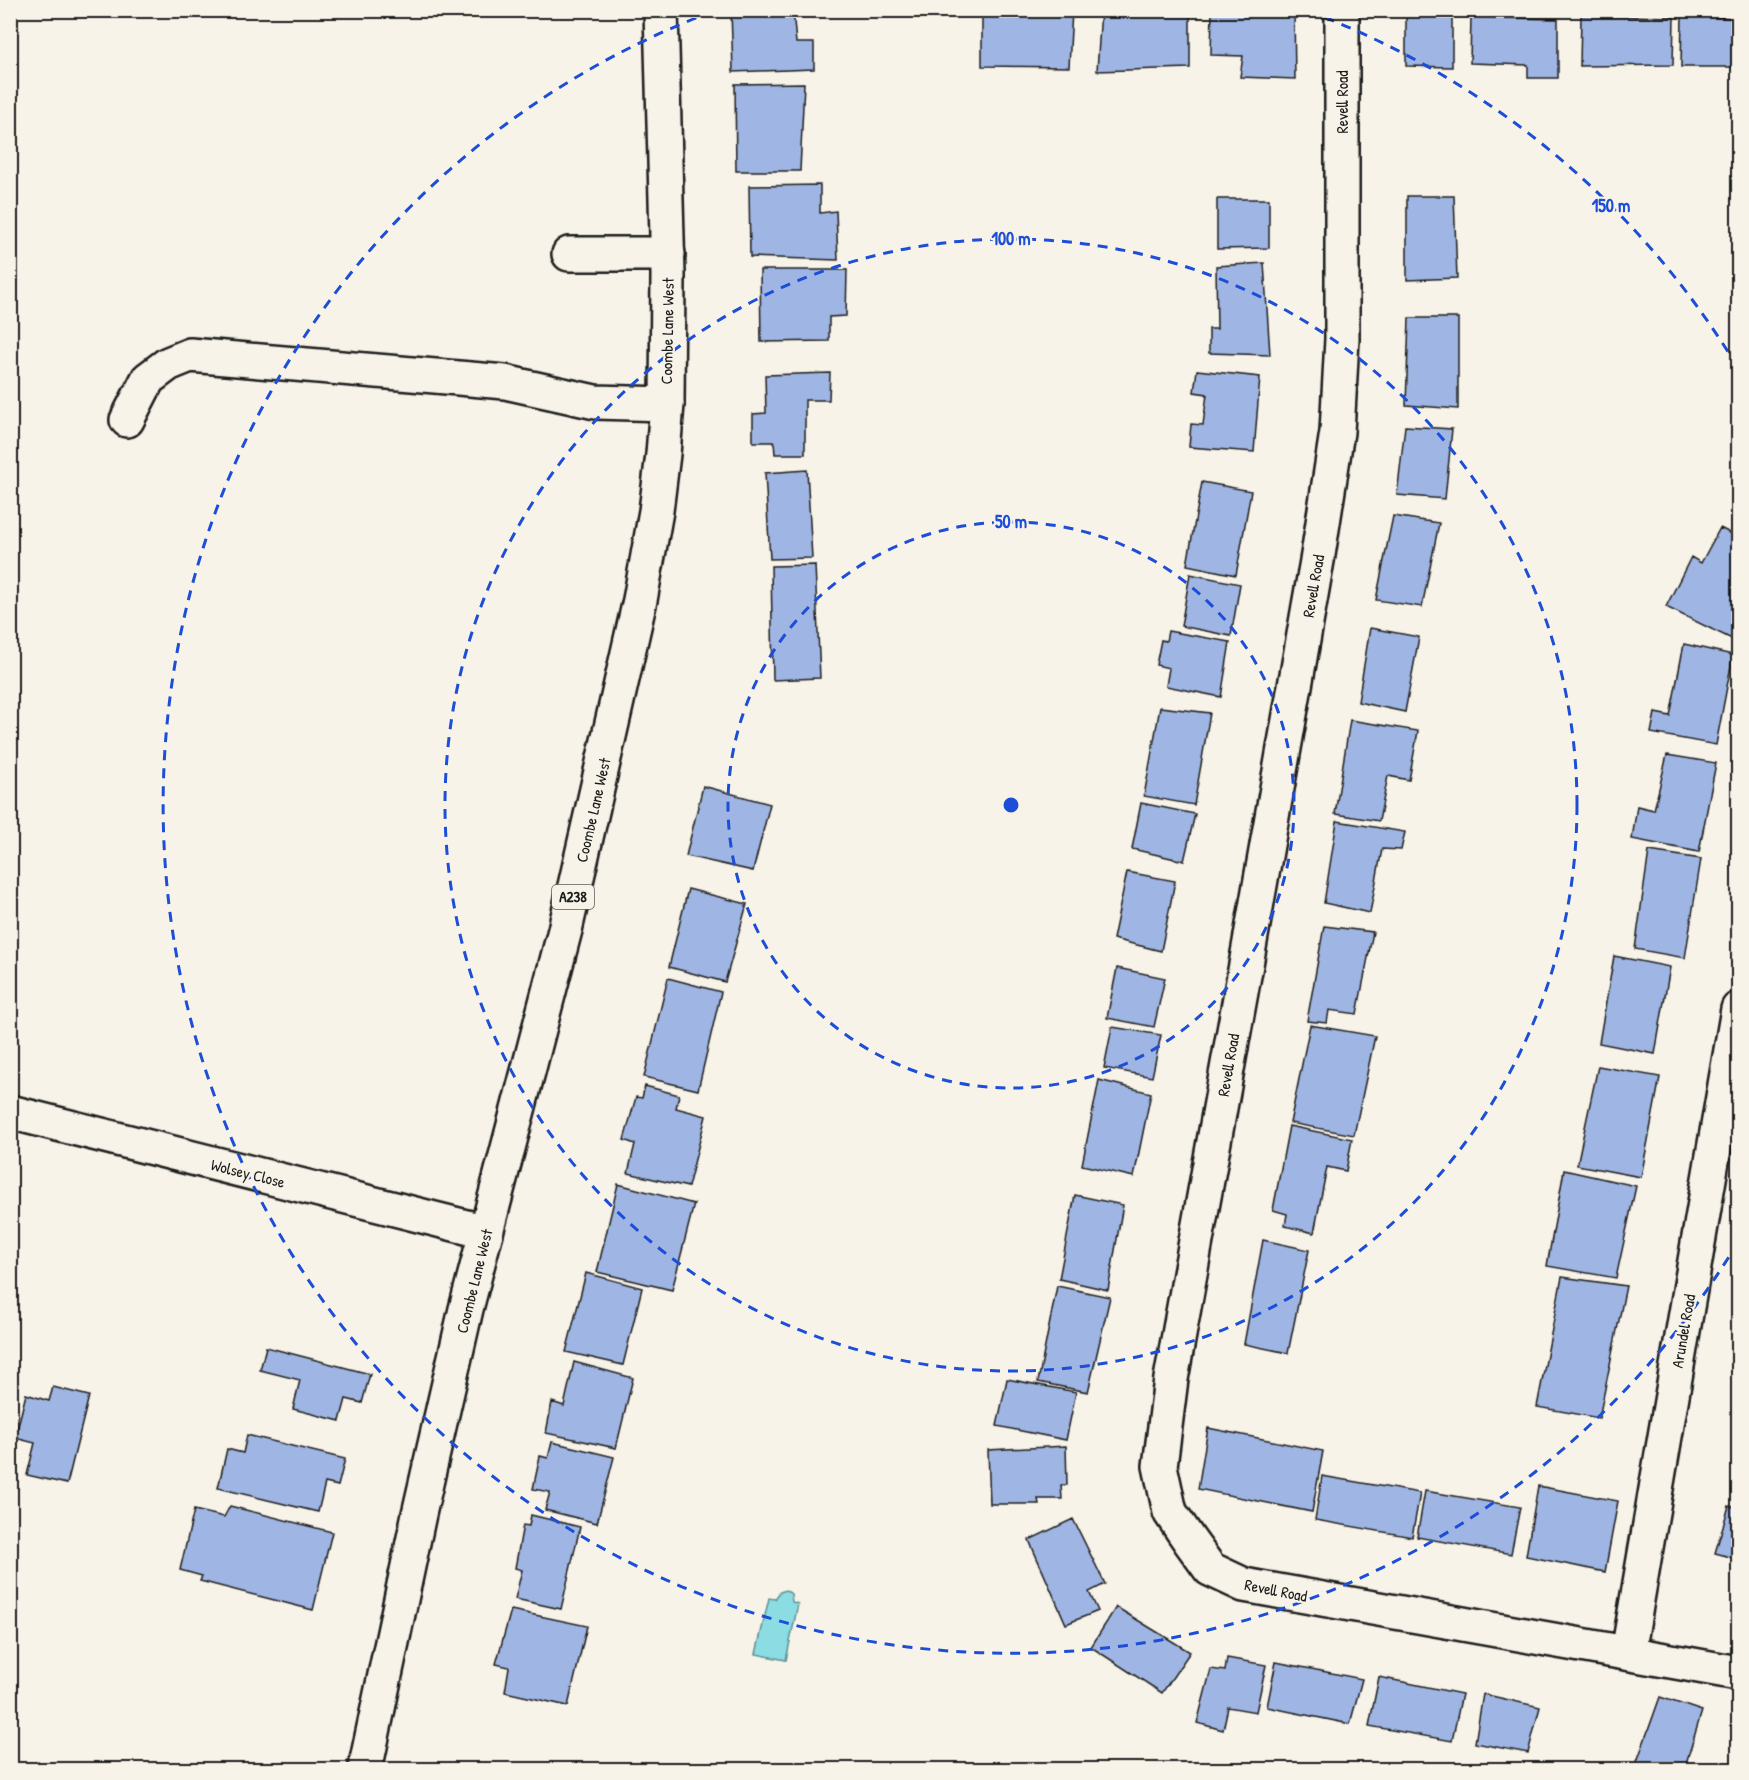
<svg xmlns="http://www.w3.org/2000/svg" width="1749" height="1780" viewBox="0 0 1749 1780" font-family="'Patrick Hand',sans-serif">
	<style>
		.water { fill: #8bdde3; stroke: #5f9093; stroke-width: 1.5 }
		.building { fill: #9fb5e3; stroke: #1c1c1c; stroke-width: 1.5 }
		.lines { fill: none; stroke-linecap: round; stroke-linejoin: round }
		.minor-casing { stroke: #1c1c1c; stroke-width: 38 }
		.major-casing { stroke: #1c1c1c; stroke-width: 38 }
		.minor { stroke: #f7f3e8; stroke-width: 33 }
		.major { stroke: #f7f3e8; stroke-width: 33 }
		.ring { fill: none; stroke: #1d4ed8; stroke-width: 3; stroke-dasharray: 10 8 }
		.labels { text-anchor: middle; stroke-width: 4.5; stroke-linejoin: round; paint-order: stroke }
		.shield { fill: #f7f3e8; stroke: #5e5c59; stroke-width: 1.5 }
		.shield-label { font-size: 15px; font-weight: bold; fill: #1c1c1c }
		.street-label { font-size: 16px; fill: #1c1c1c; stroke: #f7f3e8 }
		.centre { fill: #1d4ed8; stroke: #f7f3e8; stroke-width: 3 }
		.ring-label { font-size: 18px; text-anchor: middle; font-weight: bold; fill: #1d4ed8; stroke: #f7f3e8; stroke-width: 4.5; stroke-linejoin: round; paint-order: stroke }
	</style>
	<rect width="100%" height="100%" fill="#f7f3e8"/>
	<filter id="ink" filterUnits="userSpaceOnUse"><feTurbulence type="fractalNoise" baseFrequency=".0167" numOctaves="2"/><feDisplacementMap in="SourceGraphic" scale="12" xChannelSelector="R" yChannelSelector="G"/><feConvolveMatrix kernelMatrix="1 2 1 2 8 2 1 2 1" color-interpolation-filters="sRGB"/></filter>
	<g filter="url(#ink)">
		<path class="water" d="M786 1590 791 1594 792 1602 798 1604 786 1660 756 1654 769 1598 775 1599 780 1592Z"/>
		<path class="building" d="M731 10H793L796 43H814V69L733 72Z
			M982 10H1072L1069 67 982 66Z
			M1101 10H1190V68L1097 71Z
			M1212 10H1294L1295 79 1240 77 1243 56 1211 55Z
			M1406 15 1452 18V67L1406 66Z
			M1581 15 1674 17 1673 65 1580 66Z
			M1682 16 1736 18 1737 67H1681Z
			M1471 17 1558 19V78H1528V65L1470 63Z
			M804 83 800 171H736L735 84Z
			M820 185V213L836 211 838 260 750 257 749 186Z
			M1407 196H1454L1457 278 1407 280Z
			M1217 199H1269V248L1217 249Z
			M1264 263 1270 355 1209 353V329H1217L1216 266Z
			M760 270H847L846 316 829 317V341L761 342Z
			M1409 318H1458V409L1406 405Z
			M1197 370 1260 377 1254 452 1189 447 1191 424 1203 425 1207 394 1194 392Z
			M830 373 829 400H805V454H775L774 442H753V414L766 413 765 375Z
			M1405 426 1452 429 1445 499 1397 495Z
			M807 470 812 558 770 559 765 473Z
			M1202 482 1251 491 1236 575 1187 565Z
			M1393 516 1439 523 1422 607 1376 600Z
			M1720 528 1738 537V642L1666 607 1691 557 1701 563Z
			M815 565 820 678 773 680 771 566Z
			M1190 574 1240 584 1231 636 1181 626Z
			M1370 628 1419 637 1405 712 1358 702Z
			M1168 631 1230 642 1221 697 1166 686 1169 668 1156 665 1161 640 1166 641Z
			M1684 644 1733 655 1716 745 1651 733 1655 713 1670 716Z
			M1160 707 1210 713 1194 805 1144 796Z
			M1350 720 1418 731 1409 780 1388 776 1379 821 1335 814Z
			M1667 755 1716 763 1699 852 1632 839 1637 806 1654 810Z
			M703 786 770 804 753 871 686 856Z
			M1141 803 1195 814 1184 861 1132 849Z
			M1337 821 1405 832 1401 850 1382 849 1370 913 1324 903Z
			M1649 851 1701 859 1685 958 1635 949Z
			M1127 872 1175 881 1161 951 1113 939Z
			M688 889 747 904 725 982 669 967Z
			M1324 926 1373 932 1357 1014 1329 1010 1327 1023 1307 1021Z
			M1614 956 1670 967 1655 1054 1599 1043Z
			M1117 968 1165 978 1154 1027 1107 1018Z
			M668 978 721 992 698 1090 644 1077Z
			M1310 1025 1375 1036 1354 1135 1290 1123Z
			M1112 1027 1161 1035 1152 1077 1104 1068Z
			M1598 1066 1660 1077 1641 1177 1577 1165Z
			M1099 1080 1151 1093 1134 1177 1082 1165Z
			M645 1086 679 1095 676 1108 706 1116 688 1187 628 1173 635 1144 624 1140 636 1097 642 1098Z
			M1289 1126 1352 1139 1346 1171 1327 1167 1314 1233 1285 1226 1287 1214 1273 1210Z
			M1564 1170 1636 1186 1616 1278 1547 1266Z
			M618 1184 694 1204 672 1290 597 1272Z
			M1075 1195 1123 1205 1108 1290 1059 1279Z
			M1263 1240 1309 1250 1288 1353 1244 1344Z
			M586 1273 642 1288 623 1365 566 1352Z
			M1562 1277 1626 1286 1599 1418 1537 1407Z
			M1057 1286 1110 1297 1088 1392 1038 1382Z
			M266 1347 370 1374 362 1403 346 1399 340 1421 293 1409 300 1380 260 1370Z
			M574 1362 633 1378 616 1448 546 1433 552 1402 564 1406Z
			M1007 1379 1076 1392 1066 1440 997 1426Z
			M53 1387 89 1396 67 1484 27 1475 35 1443 15 1438 26 1394 49 1401Z
			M1208 1428 1323 1451 1312 1512 1198 1489Z
			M247 1435 345 1459 338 1486 325 1483 318 1512 218 1488 227 1449 243 1453Z
			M552 1442 614 1457 597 1523 545 1510 550 1492 533 1489 540 1456 548 1458Z
			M1066 1446 1067 1485H1061L1062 1499H1038L1039 1504H990L988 1450Z
			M1322 1476 1420 1493 1412 1537 1315 1520Z
			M1538 1486 1618 1501 1605 1572 1526 1556Z
			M1425 1491 1520 1507 1511 1554 1417 1537Z
			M230 1506 332 1532 313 1610 200 1581 202 1576 180 1570 194 1510 224 1517Z
			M1729 1506 1738 1508V1559L1715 1553Z
			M531 1515 580 1527 561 1609 515 1599 522 1570 515 1568 523 1525 529 1526Z
			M1073 1519 1105 1584 1089 1592 1098 1611 1066 1624 1029 1540Z
			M1116 1607 1190 1652 1162 1693 1091 1647Z
			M511 1610 587 1626 568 1706 505 1692 509 1667 496 1664Z
			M1227 1658 1266 1665 1256 1712 1228 1707 1223 1730 1197 1723 1211 1669 1225 1671Z
			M1276 1662 1362 1679 1350 1724 1267 1707Z
			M1379 1677 1462 1694 1452 1741 1369 1726Z
			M1483 1694 1540 1707 1528 1753 1475 1743Z
			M1660 1697 1702 1711 1684 1770H1634Z"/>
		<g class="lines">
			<defs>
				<path id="minor" d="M1342 10V339L1337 432 1318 555 1247 959 1171 1379 1160 1466 1170 1512 1189 1540 1210 1569 1244 1585 1738 1673
					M569 254H668
					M127 420 148 379 168 364 190 355 505 382 595 402 667 404
					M10 1112 486 1232
					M1628 1653 1738 1009"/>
				<path id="major" d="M365 1770 419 1514 466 1309 565 930 640 600 656 511 663 454 667 404 668 275 661 10"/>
			</defs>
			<use href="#minor" class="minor-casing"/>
			<use href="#major" class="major-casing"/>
			<use href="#minor" class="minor"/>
			<use href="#major" class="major"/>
		</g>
	</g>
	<g class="ring">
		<circle cx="1011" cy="805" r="283"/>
		<circle cx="1011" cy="805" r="566"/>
		<path d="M1738 1242A848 848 0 1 1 714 11M1308 11A848 848 0 0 1 1738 368"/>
	</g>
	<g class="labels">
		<rect class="shield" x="552" y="885" width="42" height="24" rx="4.5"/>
		<g class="shield-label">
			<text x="573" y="902">A238</text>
		</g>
		<g class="street-label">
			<text transform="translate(1342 102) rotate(-90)" y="6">Revell Road</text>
			<text transform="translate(667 331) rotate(-89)" y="6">Coombe Lane West</text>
			<text transform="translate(1313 586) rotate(-80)" y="6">Revell Road</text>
			<text transform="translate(593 810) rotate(-77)" y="6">Coombe Lane West</text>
			<text transform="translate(1228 1065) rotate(-80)" y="6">Revell Road</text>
			<text transform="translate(248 1173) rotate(14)" y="6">Wolsey Close</text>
			<text transform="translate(474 1281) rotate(-76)" y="6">Coombe Lane West</text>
			<text transform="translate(1683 1331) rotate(-80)" y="6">Arundel Road</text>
			<text transform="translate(1276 1590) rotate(11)" y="6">Revell Road</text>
		</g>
	</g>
	<circle cx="1011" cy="805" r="9" class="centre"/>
	<g class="ring-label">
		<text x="1611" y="212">150 m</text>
		<text x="1011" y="245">100 m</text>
		<text x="1011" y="528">50 m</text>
	</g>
	<rect width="1749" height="1780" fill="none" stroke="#f7f3e8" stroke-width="36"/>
	<rect x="18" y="18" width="1713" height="1744" fill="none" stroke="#1c1c1c" stroke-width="2" filter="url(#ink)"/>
</svg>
